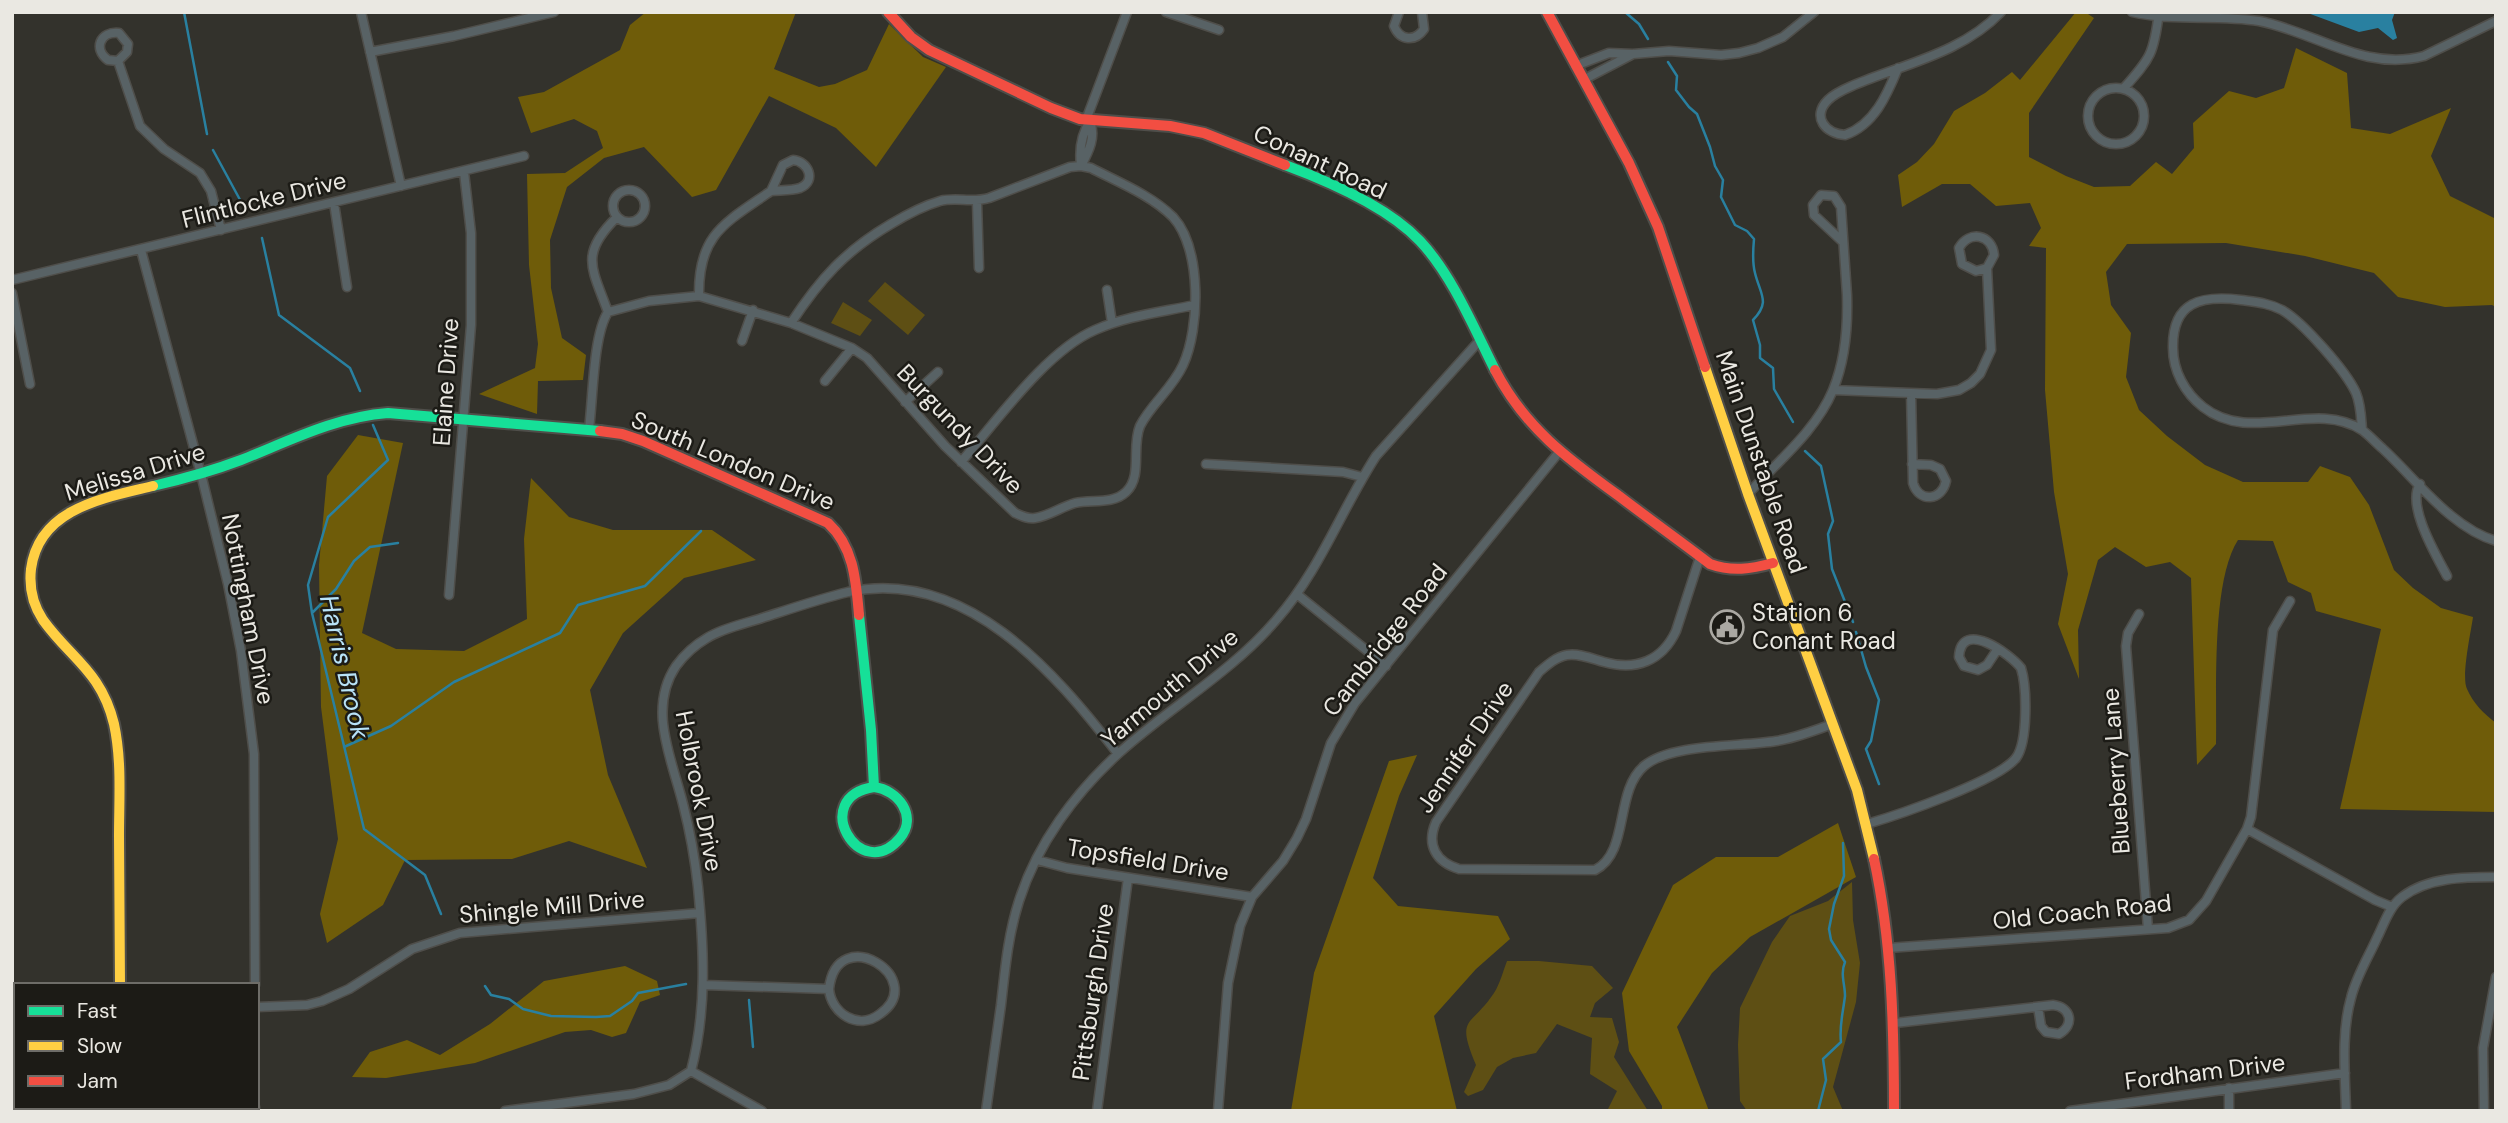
<svg xmlns="http://www.w3.org/2000/svg" width="2508" height="1123" viewBox="0 0 2508 1123" font-family="'DM Sans',sans-serif">
	<style>
		.green { fill: #5e4f14 }
		.forest { fill: #6f5c09 }
		.water { fill: #2980a0 }
		.lines { fill: none; stroke-linecap: round; stroke-linejoin: round }
		.stream { stroke: #2980a0; stroke-width: 2.5 }
		.street-casing { stroke: #4f4e4a; stroke-width: 11 }
		.fast-casing { stroke: #4f4e4a; stroke-width: 14 }
		.slow-casing { stroke: #4f4e4a; stroke-width: 14 }
		.jam-casing { stroke: #4f4e4a; stroke-width: 14 }
		.street { stroke: #586265; stroke-width: 8 }
		.fast { stroke: #16e098; stroke-width: 10 }
		.slow { stroke: #ffcf43; stroke-width: 10 }
		.jam { stroke: #f24e42; stroke-width: 10 }
		.labels { text-anchor: middle; stroke-width: 5; stroke-linejoin: round; paint-order: stroke }
		.street-label { font-size: 24px; fill: #eae8e2; stroke: #1c1b16 }
		.poi-label { font-size: 24px; fill: #eae8e2; stroke: #1c1b16; text-anchor: start }
		.water-label { font-size: 26px; font-style: italic; fill: #b8e3f8; stroke: #1c1b16 }
	</style>
	<rect width="100%" height="100%" fill="#33322c"/>
	<path class="green" d="M885 282 925 315 908 335 868 301Z
		M843 302 872 320 860 336 831 323Z
		M1852 882 1853 920 1860 963 1856 1002 1833 1087 1843 1111H1747L1740 1101 1738 1045 1740 1008 1772 942 1790 916 1828 901Z
		M1507 961H1539L1592 966 1613 988 1595 1003 1590 1017 1612 1018 1619 1042 1614 1057 1648 1111H1607L1617 1091 1590 1074 1592 1038 1557 1024 1536 1053 1513 1058 1497 1067 1483 1090 1468 1096 1464 1092 1476 1065C1455 1015 1471 1028 1494 993 1500 984 1503 971 1507 961Z"/>
	<path class="forest" d="M646 12H796L774 69 819 87 835 84 867 70 889 24 923 57 946 67 876 167 836 128 769 96 716 190 692 197 644 147 604 158 567 187 550 240 551 288 562 338 586 355 583 380 538 381 537 414 479 394 535 368 538 344 529 265 527 174 565 173 603 148 597 131 574 119 531 133 518 97 544 92 620 50 630 25Z
		M2076 12H2085L2094 18 2029 113V157L2066 176 2094 187 2130 186 2156 162 2172 174 2194 148 2193 123 2229 91 2256 98 2284 88 2296 48 2347 73 2351 128 2390 134 2451 108 2431 156 2450 196 2496 219V307L2492 305 2445 307 2398 297 2374 273 2305 256 2226 243 2127 244 2106 272 2111 305 2131 333 2126 377 2139 410 2167 436 2205 465 2243 482H2308L2320 466 2350 477 2369 505 2394 570 2413 588 2441 608 2473 617C2471 632 2461 677 2467 689 2473 703 2484 714 2496 723V812L2340 809 2381 629 2316 611 2311 593 2288 582 2273 541 2238 540C2211 582 2217 692 2216 744L2197 765 2191 578 2170 562 2146 567 2115 547 2098 560 2078 630 2079 679 2058 624 2068 574 2054 492 2045 390 2046 248 2029 246 2041 228 2030 203 1996 206 1970 184H1942L1902 207 1898 175 1917 162 1934 144 1954 111 1985 93 2012 72 2020 80Z
		M358 435 403 443 362 633 396 649 464 651 527 619 524 539 531 478 569 517 613 530H712L756 560 684 578 623 633 590 690 608 775 647 868 569 841 512 859 405 860 383 905 327 943 320 914 338 839 321 707 319 565 327 476Z
		M1417 755 1399 796 1373 878 1398 906 1498 916 1510 939 1476 969 1434 1016 1457 1111H1291L1314 973 1389 761Z
		M1838 823 1856 877 1750 937 1712 973 1677 1027 1709 1111H1662V1106L1629 1051 1622 993 1673 885 1716 857H1778Z
		M625 966 657 981 660 995 640 1002 626 1033 612 1037 591 1030 565 1032 475 1063 386 1078 352 1077 370 1052 407 1040 440 1055 490 1024 544 981Z"/>
	<path class="water" d="M2305 12H2395L2392 20 2397 38 2393 40 2378 28 2359 32Z"/>
	<g class="lines">
		<path class="stream" d="M184 12 207 134
			M1625 12 1639 24 1648 39
			M1668 62 1677 76 1676 90 1689 107 1697 114 1710 147 1715 166 1723 180 1721 197 1735 225 1747 231 1754 239C1753 250 1752 262 1755 273 1760 294 1771 302 1753 320L1760 345V358L1773 368 1774 389 1793 422
			M213 150 245 209
			M262 238 279 315 350 368 360 391
			M373 425 388 460 328 517 308 585 312 613 364 829 425 875 441 914
			M1805 451 1821 466 1833 521 1828 534 1832 569 1853 622
			M313 612 336 589 354 561 370 547 398 543
			M1856 632 1866 667 1879 700 1871 741 1866 749 1879 784
			M344 747 391 726 454 682 560 633 578 605 645 586 701 531
			M485 986 491 995 509 999 523 1009 551 1016 596 1017 610 1016 632 1001 638 993 686 984
			M749 1000 753 1047
			M1818 1111 1826 1080 1823 1059 1841 1042C1839 1026 1843 1013 1845 996 1845 984 1840 974 1845 962L1831 940 1829 929 1834 904 1844 876 1843 843"/>
		<defs>
			<path id="street" d="M361 12 401 186
				M1166 12 1219 30
				M1399 12 1394 26C1400 41 1415 42 1424 29L1422 12
				M2132 12C2173 22 2217 14 2259 21 2316 32 2364 72 2424 56L2496 21
				M370 52 454 36 554 12
				M118 61 108 60C93 49 100 31 119 33L128 44 127 52 118 61 140 126 164 149 200 173 211 191 221 230
				M1575 66 1609 53 1633 54 1669 51 1721 55 1739 53 1758 48 1783 37 1814 12
				M1898 68C1887 95 1874 125 1845 135 1826 134 1811 117 1828 100 1835 93 1845 89 1854 85 1904 64 1962 53 2001 12
				M1583 80 1633 54
				M2088 116a28 28 0 1 1 56 0a28 28 0 1 1-56 0Z
				M2124 88C2151 58 2154 53 2159 12
				M1086 120 1127 12
				M793 160C808 161 817 181 800 188 791 191 780 190 771 191L783 165Z
				M1081 165C1079 149 1081 135 1090 121
				M1081 166C1089 151 1096 137 1090 121
				M613 206a16 16 0 1 1 32 0a16 16 0 1 1-32 0Z
				M977 202 979 268
				M334 203 347 287
				M141 250 201 474 228 584 241 651 254 754 255 985
				M12 280 524 156
				M1107 290 1112 323
				M12 293 30 384
				M699 296C698 234 725 223 771 191
				M608 312C592 268 579 254 617 217
				M742 341 753 310
				M825 381 852 348
				M1833 390 1937 394 1959 390 1971 383 1980 374 1991 350 1987 268 1994 255C1992 234 1969 230 1959 248L1962 264 1976 271 1987 268
				M1911 393 1913 483C1919 503 1942 501 1946 481L1940 469 1931 465 1912 464
				M905 402 938 372
				M589 429C593 399 593 335 608 312L649 301 699 296 791 323 852 348 867 358 945 446 1015 513C1022 516 1027 519 1035 518 1049 516 1061 507 1075 503 1092 499 1112 505 1126 492 1143 476 1131 447 1140 426 1151 404 1172 389 1183 365 1200 328 1202 249 1173 217 1151 195 1118 182 1091 168L1081 166 1070 167 989 198C972 203 956 197 940 201 923 206 906 215 891 224 845 251 820 279 791 323
				M2362 430C2361 417 2361 405 2356 393 2346 371 2303 322 2282 310 2269 303 2255 302 2241 300 2202 295 2172 301 2173 348 2173 371 2185 393 2203 407 2251 445 2313 399 2362 430 2369 435 2375 442 2382 448 2416 479 2451 528 2496 541
				M961 462C996 422 1046 351 1095 330 1126 316 1162 312 1194 305
				M1206 464 1343 472 1362 477
				M2420 484C2406 505 2436 555 2447 576
				M1748 494C1777 462 1816 431 1833 390 1845 361 1848 327 1847 295L1841 207 1834 196 1821 195 1813 205 1814 215 1843 242
				M1700 557 1676 631C1662 661 1636 671 1604 662 1593 659 1579 653 1567 655 1556 657 1547 665 1539 672L1436 822C1426 845 1436 862 1459 869L1595 870C1630 852 1614 792 1644 766 1671 743 1741 747 1776 741 1796 738 1815 730 1833 724
				M449 595 471 325V233L464 172
				M1298 595 1386 666
				M2139 614 2128 633 2126 646 2148 929
				M1867 824C1898 815 1998 781 2016 758 2028 742 2027 687 2021 668 2010 654 1961 618 1959 657L1964 666 1978 670 1987 665 1997 650
				M2247 829 2375 900 2392 907
				M1037 860 1067 868 1252 897
				M1888 948 2168 928 2189 920 2206 901 2247 829 2251 817 2273 630 2290 601
				M704 985 829 989C831 1013 858 1031 880 1014 930 979 837 920 829 989
				M257 1007 307 1005 322 1001 349 989 412 949 460 933 700 913
				M12 1011H16
				M1895 1023 2053 1005C2071 1007 2075 1025 2059 1034L2046 1032 2041 1026 2038 1007
				M691 1071C707 1010 704 949 698 887 695 859 690 831 683 804 672 759 647 709 676 666 684 655 695 645 707 638 723 628 744 624 762 618 790 609 819 599 848 592 965 567 1054 671 1118 754
				M691 1071 762 1111
				M2229 1088V1111
				M255 1111V1107
				M505 1111 634 1094 669 1085 691 1071
				M986 1111C991 1076 996 1041 1001 1005 1005 970 1008 935 1019 901 1037 844 1075 793 1119 753 1170 707 1232 672 1277 619 1320 570 1341 510 1376 456L1480 340
				M1097 1111 1128 878
				M1218 1111 1228 983 1240 926 1252 897 1283 861 1297 838 1306 819 1331 743 1355 703 1559 452
				M2070 1111 2345 1073
				M2346 1111C2345 1074 2341 1033 2351 998 2356 977 2368 958 2377 938 2384 924 2389 907 2402 897 2428 877 2465 877 2496 877
				M2484 1111 2483 1048 2496 977"/>
			<path id="fast" d="M1285 165C1328 181 1388 207 1420 241 1452 275 1474 328 1495 370
				M153 486C183 479 212 471 241 460 289 441 335 417 388 413L600 431
				M859 615 871 730 874 787C898 790 918 816 900 838 860 886 808 797 874 787"/>
			<path id="slow" d="M1705 367 1748 494 1857 790 1874 859
				M120 985C120 935 119 885 119 836 119 799 122 761 114 724 101 671 71 659 43 620 33 605 29 587 31 569 39 508 104 498 153 486"/>
			<path id="jam" d="M888 12 911 37 929 50 1051 108 1080 119 1170 126 1204 133 1285 165
				M1547 12 1629 163 1658 227 1705 367
				M1495 370C1525 428 1568 459 1619 496 1649 519 1680 541 1710 564 1732 572 1751 569 1773 563
				M600 431 622 434 643 441 828 523C854 547 856 581 859 615
				M1874 859C1892 942 1894 1027 1894 1111"/>
		</defs>
		<use href="#street" class="street-casing"/>
		<use href="#fast" class="fast-casing"/>
		<use href="#slow" class="slow-casing"/>
		<use href="#jam" class="jam-casing"/>
		<use href="#street" class="street"/>
		<use href="#fast" class="fast"/>
		<use href="#slow" class="slow"/>
		<use href="#jam" class="jam"/>
	</g>
	<defs>
		<symbol id="civic-ring" viewBox="-11 -11 22 22"><circle r="9.5" fill="#1c1b16" stroke="#aaa8a2" stroke-width="1.5"/><path d="M-.6-6.5H3V-4.5H.6V-3L4-1V1h2V6H-6V1h2V-1L-.6-3ZM-1.2 2.5V6h2.4V2.5Z" fill="#aaa8a2"/></symbol>
	</defs>
	<g fill-rule="evenodd">
		<use href="#civic-ring" x="1708" y="608" width="38" height="38"/>
	</g>
	<g class="labels">
		<g class="street-label">
			<text transform="translate(1320 162) rotate(25)" y="8">Conant Road</text>
			<text transform="translate(264 200) rotate(-14)" y="8">Flintlocke Drive</text>
			<text transform="translate(446 382) rotate(-86)" y="8">Elaine Drive</text>
			<text transform="translate(960 429) rotate(46)" y="8">Burgundy Drive</text>
			<text transform="translate(733 461) rotate(23)" y="8">South London Drive</text>
			<text transform="translate(1761 462) rotate(71)" y="8">Main Dunstable Road</text>
			<text transform="translate(135 472) rotate(-17)" y="8">Melissa Drive</text>
			<text transform="translate(248 609) rotate(79)" y="8">Nottingham Drive</text>
			<text transform="translate(1385 640) rotate(-52)" y="8">Cambridge Road</text>
			<text transform="translate(1170 688) rotate(-40)" y="8">Yarmouth Drive</text>
			<text transform="translate(1465 747) rotate(-56)" y="8">Jennifer Drive</text>
			<text transform="translate(2116 771) rotate(-94)" y="8">Blueberry Lane</text>
			<text transform="translate(699 791) rotate(79)" y="8">Holbrook Drive</text>
			<text transform="translate(1148 860) rotate(9)" y="8">Topsfield Drive</text>
			<text transform="translate(552 907) rotate(-5)" y="8">Shingle Mill Drive</text>
			<text transform="translate(2082 912) rotate(-6)" y="8">Old Coach Road</text>
			<text transform="translate(1093 992) rotate(-82)" y="8">Pittsburgh Drive</text>
			<text transform="translate(2205 1072) rotate(-7)" y="8">Fordham Drive</text>
		</g>
		<g class="poi-label">
			<text x="1752" y="621">Station 6<tspan x="1752" dy="28">Conant Road</tspan></text>
		</g>
		<g class="water-label">
			<text transform="translate(345 667) rotate(77)" y="9">Harris Brook</text>
		</g>
	</g>
	<rect width="2508" height="1123" fill="none" stroke="#eae8e2" stroke-width="28"/>
	<rect x="14" y="983" width="245" height="126" fill="#1c1b16" stroke="#6e6d68" stroke-width="2"/>
	<rect x="28" y="1006" width="35" height="10" fill="#16e098" stroke="#6e6d68" stroke-width="2"/>
	<text x="77" y="1018" font-size="21" fill="#eae8e2">Fast</text>
	<rect x="28" y="1041" width="35" height="10" fill="#ffcf43" stroke="#6e6d68" stroke-width="2"/>
	<text x="77" y="1053" font-size="21" fill="#eae8e2">Slow</text>
	<rect x="28" y="1076" width="35" height="10" fill="#f24e42" stroke="#6e6d68" stroke-width="2"/>
	<text x="77" y="1088" font-size="21" fill="#eae8e2">Jam</text>
</svg>
